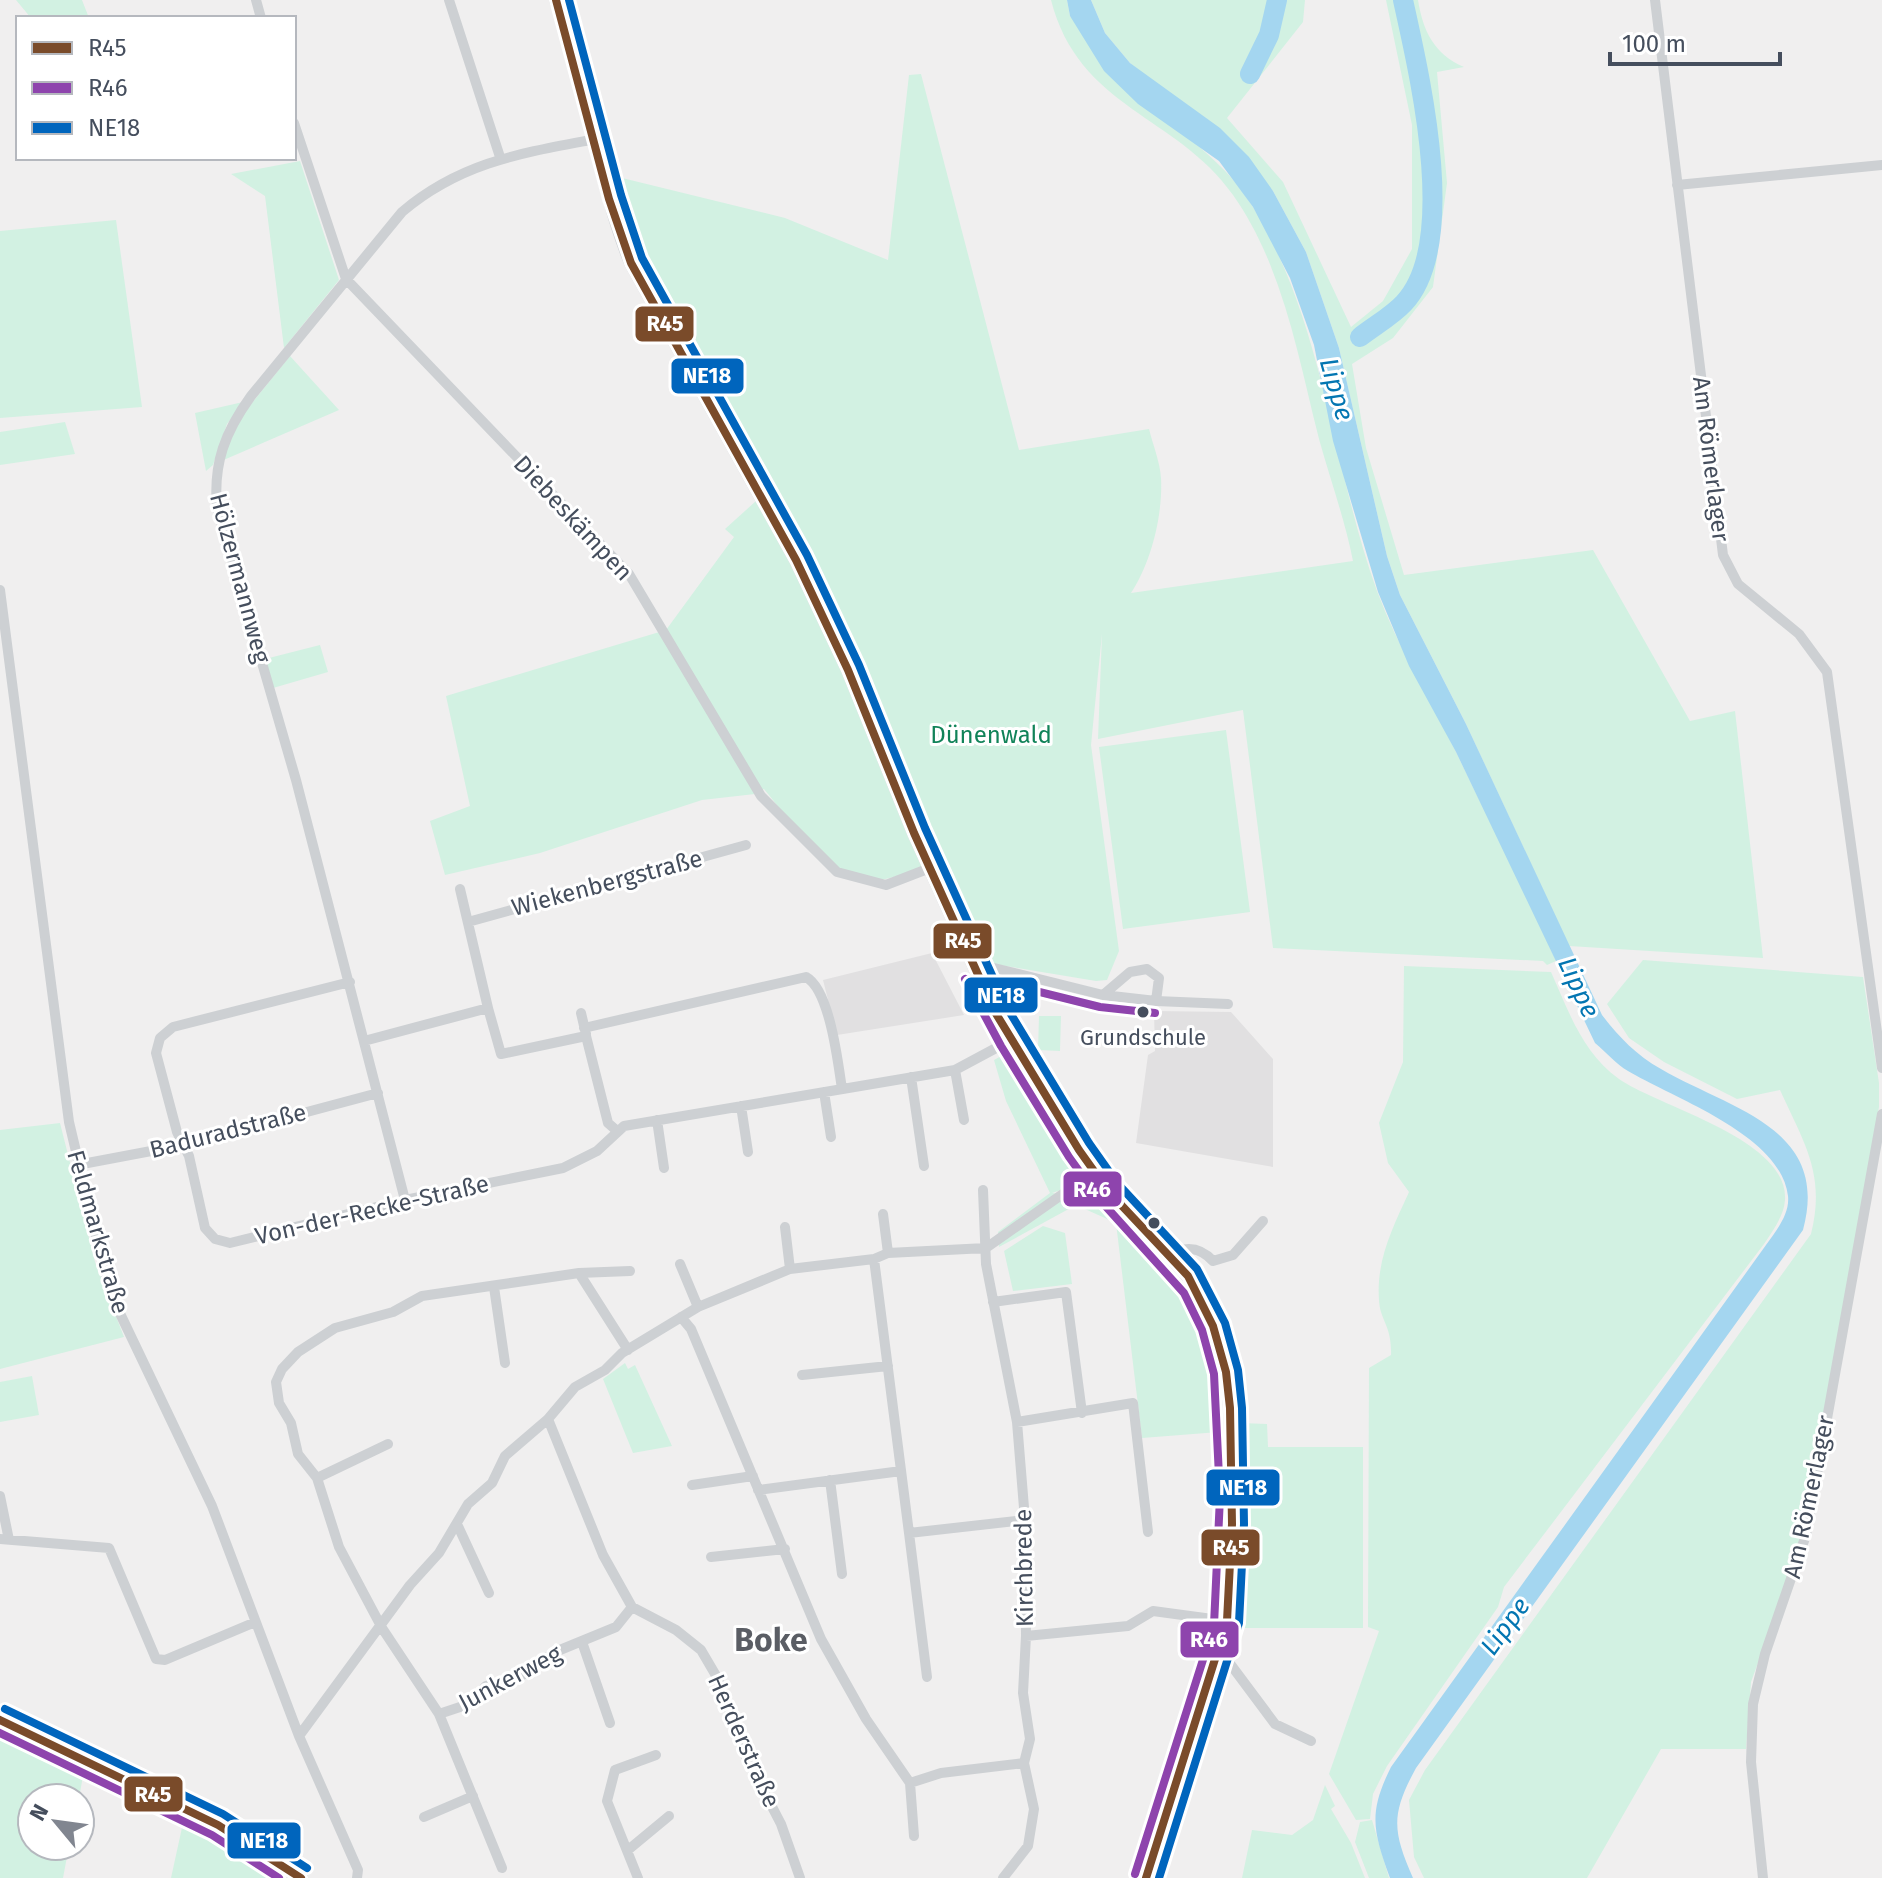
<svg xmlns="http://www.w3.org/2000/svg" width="1882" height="1878" viewBox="0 0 1882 1878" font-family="'Fira Sans',sans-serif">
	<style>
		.education { fill: #e1e0e1 }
		.green { fill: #d2f1e2 }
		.water { fill: #a4d6f0 }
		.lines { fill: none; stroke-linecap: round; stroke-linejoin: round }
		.river { stroke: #a4d6f0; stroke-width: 20 }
		.street { stroke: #cdd0d3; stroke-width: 10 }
		.secondary { stroke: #cdd0d4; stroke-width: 14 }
		.bus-1-casing { stroke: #fff; stroke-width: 14 }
		.bus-2-casing { stroke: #fff; stroke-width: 14 }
		.bus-3-casing { stroke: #fff; stroke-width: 14 }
		.bus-1 { stroke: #7a4b2a; stroke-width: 8 }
		.bus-2 { stroke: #8e44ad; stroke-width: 8 }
		.bus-3 { stroke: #0065bd; stroke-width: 8 }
		.bus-dot { fill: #454e5d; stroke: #fff; stroke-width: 3 }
		.labels { text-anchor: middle; stroke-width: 6; stroke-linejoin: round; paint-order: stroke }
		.bus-label { font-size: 22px; fill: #454e5d; stroke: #fff }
		.street-label { font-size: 24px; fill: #454e5d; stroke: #fff }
		.park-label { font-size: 24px; fill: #118359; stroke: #fff }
		.water-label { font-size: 26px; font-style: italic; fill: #0376b2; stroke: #fff }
		.district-label { font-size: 32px; font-weight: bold; fill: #5a5d64; stroke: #fff }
		.line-badge { stroke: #fff; stroke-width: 3 }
		.badge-label { font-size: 22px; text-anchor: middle; font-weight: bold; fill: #fff }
	</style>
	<rect width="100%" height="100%" fill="#f0efef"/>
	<path class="education" d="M932 953 964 1015 837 1035 823 980Z
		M1154 1011 1231 1012 1273 1059V1167L1136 1143 1148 1055 1155 1051Z"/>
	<path class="green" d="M16 0H82L89 18H31Z
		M1051 0H1067L1070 16C1107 55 1144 96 1184 133 1213 160 1231 172 1253 207 1325 325 1331 464 1377 591 1398 648 1430 699 1457 754 1490 823 1525 891 1556 961L1547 965 1543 961 1273 948 1243 710 1098 739 1102 634 1091 745 1119 951 1107 980 1096 981 987 963 979 967 856 661 671 323 675 321 636 249 614 176 785 218 888 260 909 75 921 74 1019 450 1149 429C1153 445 1160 462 1161 478 1163 515 1151 563 1131 593L1353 561C1345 520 1330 479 1319 439 1298 356 1283 266 1233 195 1177 115 1079 109 1051 0Z
		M1091 0H1305L1303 22 1227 118 1283 182 1351 327 1383 301 1412 249V125L1386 0H1418C1423 31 1434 54 1464 67L1437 72 1447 183 1433 287 1393 338 1352 364 1366 448 1404 575 1593 550 1690 721 1735 711 1763 958 1569 946 1466 724 1400 595 1387 556 1339 348 1306 252 1273 191 1130 63 1105 33Z
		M300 161 339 280 284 348 265 196 231 174Z
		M116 220 142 407 0 418V231Z
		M290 356 339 410 219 462 231 429Z
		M243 402 227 424 213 465 206 471 195 413Z
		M65 422 75 454 0 465V432Z
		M756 501C824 618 873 742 923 867 908 872 890 880 874 880 834 882 787 817 764 789L755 794 702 800 540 853 445 875 430 821 470 806 446 696 666 630 734 537 725 529Z
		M320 645 328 672 273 688 265 659Z
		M1226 730 1250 912 1123 929 1099 747Z
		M1643 960 1863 977 1879 1083V1107L1799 1550 1751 1682 1746 1749H1661L1587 1878H1424L1414 1857 1409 1800 1425 1770 1811 1234C1826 1174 1804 1143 1780 1090L1737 1099 1664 1062 1629 1038 1607 1004Z
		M1404 966 1551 972C1569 1012 1582 1052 1619 1079 1659 1107 1789 1139 1785 1200 1784 1216 1773 1230 1764 1244L1504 1587 1498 1607 1387 1766 1373 1794 1370 1819 1356 1820 1329 1774 1379 1631 1368 1627 1369 1368 1391 1355C1392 1325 1380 1321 1379 1300 1376 1260 1393 1227 1409 1192L1388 1163 1379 1123 1403 1062Z
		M1039 1016H1061L1060 1051 1038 1050Z
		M1003 1055 1079 1176 1061 1190 1052 1193 1069 1195 1085 1188C1134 1244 1201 1298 1215 1376 1218 1394 1218 1414 1219 1432L1142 1438 1116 1223 1076 1205 999 1247 998 1232 1050 1193 1006 1101 994 1060Z
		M60 1123 95 1262 124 1337 0 1369V1130Z
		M1043 1226 1065 1233 1072 1284 1013 1291 1004 1251Z
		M625 1363 628 1369 635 1365 672 1446 633 1453 603 1379Z
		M32 1376 39 1415 0 1422V1382Z
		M1241 1423 1267 1424 1268 1447H1363V1628H1242Z
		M0 1736 83 1776 79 1798H32V1846H69L63 1878H0Z
		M1325 1785 1335 1806 1331 1809 1351 1843 1365 1878H1242L1252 1830 1292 1835 1313 1820Z
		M1372 1820 1389 1878H1369L1355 1842 1360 1822Z
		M183 1823 274 1878H171Z"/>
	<path class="water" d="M1067 0H1091L1105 33 1130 63 1220 128 1249 157 1273 191 1306 252 1339 348 1387 556 1400 595 1466 724 1602 1015C1619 1037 1636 1055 1661 1069 1729 1109 1831 1127 1803 1230L1416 1768C1391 1814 1392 1830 1413 1878H1390C1373 1831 1368 1813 1391 1767L1766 1245C1776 1231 1790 1214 1788 1196 1781 1135 1675 1099 1628 1071 1616 1064 1606 1052 1595 1043L1456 752 1409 666 1378 592 1333 441 1314 345 1290 278 1253 207 1219 161 1138 104 1104 71 1070 16Z"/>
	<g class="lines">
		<path class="river" d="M1250 74 1269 35 1277 0
			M1360 337C1374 326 1392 316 1404 303 1460 243 1419 73 1403 0"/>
		<path class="street" d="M256 0 261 18
			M449 0 500 157
			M1655 0 1723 555 1738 584 1799 634 1827 672 1882 1068
			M294 123 346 279 629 574 761 796 837 872 886 885 930 868
			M1677 185 1882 165
			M0 590 69 1122 102 1261 115 1303 212 1506 299 1736 358 1870 357 1878
			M460 889 488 1008
			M468 922 746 845
			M976 973 990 967 1103 995 1156 1001 1228 1004
			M350 982 173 1027 160 1038 156 1053 177 1132 189 1156 205 1228 215 1239 230 1243 405 1200 563 1168 597 1151 624 1126 955 1070 1011 1040
			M1103 995 1130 972 1147 969 1159 978 1156 1001
			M581 1013 586 1034
			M584 1028 806 977C830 990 838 1063 842 1089
			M364 1041 488 1008 501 1054 586 1036 608 1123 616 1130
			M955 1070 964 1120
			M911 1077 924 1166
			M824 1092 831 1137
			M741 1106 748 1152
			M657 1120 664 1168
			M77 1165 183 1145 378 1093
			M983 1190 986 1264 1017 1422 1025 1520 1026 1636 1023 1693 1030 1739 1024 1763 1034 1809 1028 1846 1003 1878
			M405 1200 296 780 217 508C213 463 225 432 251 396L402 212C461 162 522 153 596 139
			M883 1214 888 1253
			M785 1227 790 1269
			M1169 1255C1185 1246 1199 1246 1213 1261L1233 1255 1263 1221
			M874 1259 909 1533 1025 1520
			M680 1264 698 1307
			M579 1273 630 1271
			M494 1287 505 1363
			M993 1302 1066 1292 1082 1413
			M681 1317 691 1329 821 1639 866 1719 910 1783 941 1773 1024 1763
			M802 1375 888 1366
			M548 1419 603 1555 632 1607 676 1630 701 1650 718 1679 743 1751 781 1824 800 1878
			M1017 1422 1133 1403 1148 1532
			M317 1478 388 1444
			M830 1480 842 1574
			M692 1485 753 1476
			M758 1490 901 1471
			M0 1496 9 1540
			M457 1524 489 1593
			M909 1533 927 1677
			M0 1539 109 1548 156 1659 165 1660 253 1623
			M711 1557 785 1549
			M1026 1636 1128 1626 1153 1611 1227 1621
			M582 1642 610 1723
			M1218 1657 1231 1665 1275 1724 1311 1741
			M439 1714 469 1704 486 1686 525 1674 555 1652 616 1627 632 1607
			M299 1736 410 1585 439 1553 468 1504 492 1483 505 1456 548 1419 575 1387 605 1370 622 1353 698 1307 790 1269 874 1259 888 1253 986 1248 1094 1172
			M910 1783 914 1836
			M424 1817 473 1796
			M628 1850 669 1816
			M502 1868 439 1714 382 1628 339 1547 317 1478 298 1454 291 1423 279 1403 276 1382 282 1369 298 1352 335 1328 393 1312 422 1296 579 1273 628 1350
			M638 1878 607 1801 615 1770 656 1755
			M1763 1878 1751 1762 1753 1704 1765 1654 1806 1535 1882 1114"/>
		<path class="secondary" d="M556 0C588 86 597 179 631 263L796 560 848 670 914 833 995 1012 1079 1150 1109 1192 1188 1276 1213 1326 1226 1372 1230 1408 1232 1524 1227 1621 1146 1878
			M0 1720 218 1825 301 1878"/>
		<defs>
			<path id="bus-1" d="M556 0 609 199 631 263 796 560 848 670 914 833 995 1012 1079 1150 1109 1192 1188 1276 1213 1326 1226 1372 1230 1408 1232 1524 1227 1621 1146 1878
				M0 1720 218 1825 301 1878"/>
			<path id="bus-2" d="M965 979 1001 1046 1069 1157 1100 1200 1184 1293 1202 1330 1214 1374 1220 1497 1214 1625 1135 1874
				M981 984 991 980 1100 1007 1155 1013
				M0 1733 212 1835 279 1878"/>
			<path id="bus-3" d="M569 0 621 195 642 258 807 555 859 665 925 828 1006 1006 1089 1143 1118 1184 1197 1269 1225 1323 1238 1370 1242 1408 1244 1524 1239 1623 1159 1878
				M5 1709 223 1814 307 1868"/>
		</defs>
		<use href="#bus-1" class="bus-1-casing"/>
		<use href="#bus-2" class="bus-2-casing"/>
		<use href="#bus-3" class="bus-3-casing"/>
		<use href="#bus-1" class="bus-1"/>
		<use href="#bus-2" class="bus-2"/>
		<use href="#bus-3" class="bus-3"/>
	</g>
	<g class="bus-dot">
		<circle cx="1143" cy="1012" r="7"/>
		<circle cx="1154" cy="1223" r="7"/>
	</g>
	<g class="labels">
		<g class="bus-label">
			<text x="1143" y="1045">Grundschule</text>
		</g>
		<g class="street-label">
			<text transform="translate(1711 459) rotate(83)" y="8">Am Römerlager</text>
			<text transform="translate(573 518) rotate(47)" y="8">Diebeskämpen</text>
			<text transform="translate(240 578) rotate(75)" y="8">Hölzermannweg</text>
			<text transform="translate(607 883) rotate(-15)" y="8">Wiekenbergstraße</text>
			<text transform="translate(228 1131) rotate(-14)" y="8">Baduradstraße</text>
			<text transform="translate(372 1210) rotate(-13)" y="8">Von-der-Recke-Straße</text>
			<text transform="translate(98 1232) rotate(74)" y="8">Feldmarkstraße</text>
			<text transform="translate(1809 1497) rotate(-78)" y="8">Am Römerlager</text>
			<text transform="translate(1024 1568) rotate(-91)" y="8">Kirchbrede</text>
			<text transform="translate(510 1678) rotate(-28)" y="8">Junkerweg</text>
			<text transform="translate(744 1741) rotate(66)" y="8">Herderstraße</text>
		</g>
		<g class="park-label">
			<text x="991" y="743">Dünenwald</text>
		</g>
		<g class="water-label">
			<text transform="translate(1337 389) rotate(74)" y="9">Lippe</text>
			<text transform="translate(1579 987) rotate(65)" y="9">Lippe</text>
			<text transform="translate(1505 1626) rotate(-54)" y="9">Lippe</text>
		</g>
		<g class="district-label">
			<text x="771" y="1651">Boke</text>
		</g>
	</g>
	<g class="line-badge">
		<rect x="634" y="305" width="61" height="38" rx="8" fill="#7a4b2a"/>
		<rect x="670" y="357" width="75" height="38" rx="8" fill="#0065bd"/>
		<rect x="932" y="922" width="61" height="38" rx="8" fill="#7a4b2a"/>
		<rect x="963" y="976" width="76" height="38" rx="8" fill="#0065bd"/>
		<rect x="1062" y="1170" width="61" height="38" rx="8" fill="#8e44ad"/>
		<rect x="1205" y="1468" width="76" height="39" rx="8" fill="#0065bd"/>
		<rect x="1200" y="1528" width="61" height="39" rx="8" fill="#7a4b2a"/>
		<rect x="1179" y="1620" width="61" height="39" rx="8" fill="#8e44ad"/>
		<rect x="123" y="1775" width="61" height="38" rx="8" fill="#7a4b2a"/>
		<rect x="226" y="1821" width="76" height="39" rx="8" fill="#0065bd"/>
	</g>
	<g class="badge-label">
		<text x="665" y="331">R45</text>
		<text x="707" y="383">NE18</text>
		<text x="963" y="948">R45</text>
		<text x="1001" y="1003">NE18</text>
		<text x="1092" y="1197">R46</text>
		<text x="1243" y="1495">NE18</text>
		<text x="1231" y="1555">R45</text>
		<text x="1209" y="1647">R46</text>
		<text x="153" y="1802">R45</text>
		<text x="264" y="1848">NE18</text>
	</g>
	<rect x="16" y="16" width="280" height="144" fill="#ffffff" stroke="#b5b8be" stroke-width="2"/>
	<rect x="32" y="42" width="40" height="12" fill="#7a4b2a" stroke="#b5b8be" stroke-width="2"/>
	<text x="88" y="56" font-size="24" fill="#454e5d">R45</text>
	<rect x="32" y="82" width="40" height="12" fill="#8e44ad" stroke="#b5b8be" stroke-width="2"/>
	<text x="88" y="96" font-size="24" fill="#454e5d">R46</text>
	<rect x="32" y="122" width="40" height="12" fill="#0065bd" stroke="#b5b8be" stroke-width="2"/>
	<text x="88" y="136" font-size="24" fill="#454e5d">NE18</text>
	<g transform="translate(56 1822) rotate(299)"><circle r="38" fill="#ffffff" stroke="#b5b8be" stroke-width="2"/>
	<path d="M0-6L14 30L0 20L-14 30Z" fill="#818690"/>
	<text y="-12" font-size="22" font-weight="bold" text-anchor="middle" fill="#454e5d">N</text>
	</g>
	<path d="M1610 52v12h170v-12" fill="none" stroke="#454e5d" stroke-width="4"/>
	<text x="1622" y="52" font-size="24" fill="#454e5d" stroke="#ffffff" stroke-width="6" paint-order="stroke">100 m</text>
</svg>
